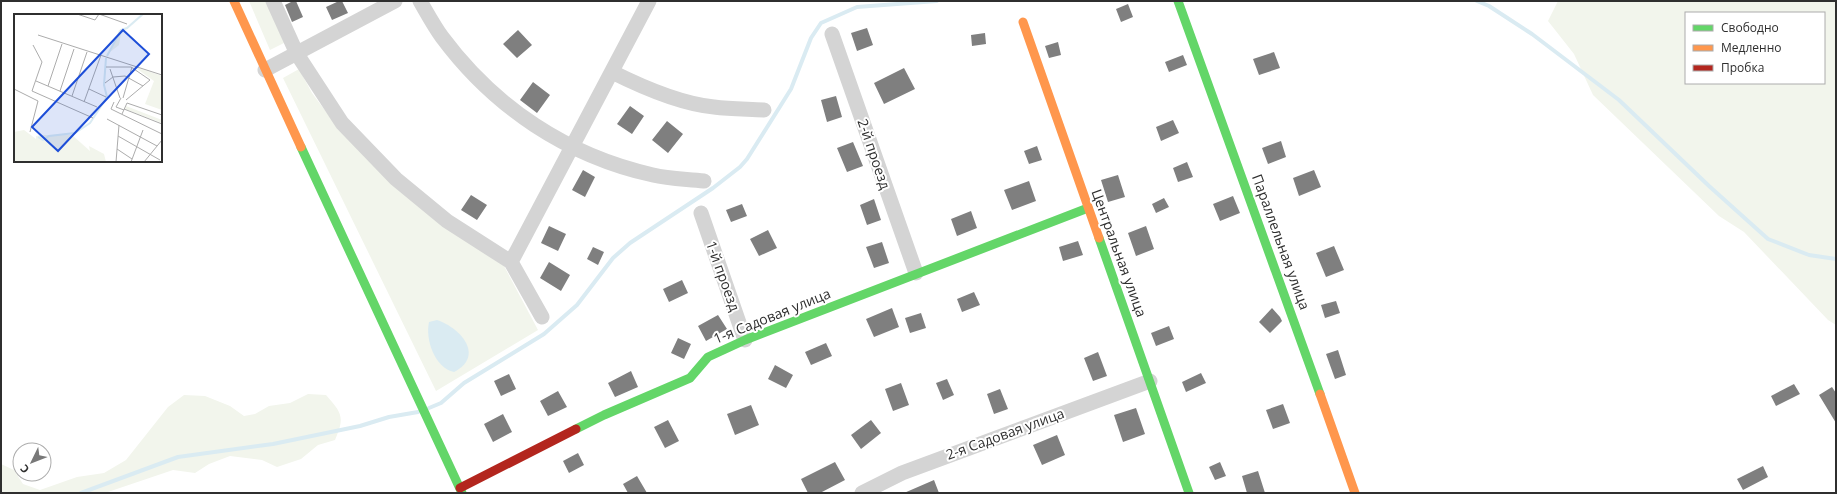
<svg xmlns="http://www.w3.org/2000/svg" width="1837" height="494" viewBox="0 0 1837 494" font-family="'Open Sans',sans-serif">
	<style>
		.green { fill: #f2f5ec; fill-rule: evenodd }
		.water { fill: #daebf2 }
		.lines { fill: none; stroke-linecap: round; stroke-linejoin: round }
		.stream { stroke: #daebf2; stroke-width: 4 }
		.building { fill: #7f7f7f }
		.street { stroke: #d4d4d4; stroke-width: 15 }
		.fast { stroke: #63d668; stroke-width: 9 }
		.slow { stroke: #ff974d; stroke-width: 9 }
		.jam { stroke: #b3261e; stroke-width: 9 }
		.labels { text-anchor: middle; stroke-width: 4; stroke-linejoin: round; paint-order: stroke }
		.street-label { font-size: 14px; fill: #2f2f2f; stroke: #fff }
		.inset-river { fill: none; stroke: #daebf2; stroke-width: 2 }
		.inset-road { fill: none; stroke: #acacac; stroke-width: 1 }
		.view { fill: #1d4ed8; fill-opacity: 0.15; stroke: #1d4ed8; stroke-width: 2 }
		.inset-edge { fill: none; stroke: #2f2f2f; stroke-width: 2 }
	</style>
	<rect width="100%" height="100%" fill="#fff"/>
	<path class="green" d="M249 1H268L286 42 270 50Z
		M1558 1H1836V325L1828 320 1744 232 1719 216 1593 95 1574 54 1548 21ZM1686 13H1824V83H1686Z
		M299 69 312 93 338 128 503 264 538 330 436 391 283 78Z
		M308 394 326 395C342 413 345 417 335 440L318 445 301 459 277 467 262 460 230 456 209 464 195 473 173 470 105 493H1V464L14 470 23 484 40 490 77 477 104 473 126 460 168 407 184 395 205 396 230 406 244 416 255 414 269 406 290 403Z"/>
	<path class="water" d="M437 320C461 328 485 356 454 372 435 368 425 340 429 322Z"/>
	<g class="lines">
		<path class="stream" d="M1477 1 1489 6 1532 34 1619 100 1709 186 1768 239 1809 255 1836 259
			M429 408 441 403 464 383 544 334 577 305 613 258 630 243 713 188 740 167 747 159 791 89 811 38 821 23 857 7 937 1
			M81 493 178 457 273 444 360 426 389 417 418 412"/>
	</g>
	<path class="building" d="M293 1H296L303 17 292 22 285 5Z
		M339 1H342L348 13 332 20 326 7Z
		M1128 4 1133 17 1121 22 1116 9Z
		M867 28 873 45 857 51 851 33Z
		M518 30 532 45 517 58 503 44Z
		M985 33 986 44 972 46 971 35Z
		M1058 42 1061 55 1049 58 1045 46Z
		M1274 52 1280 68 1259 75 1253 59Z
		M1183 55 1187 65 1169 72 1165 62Z
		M904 68 915 89 884 104 874 83Z
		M533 82 550 95 537 113 520 100Z
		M836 96 842 117 827 122 821 100Z
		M630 106 644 116 632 134 617 124Z
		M1173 120 1179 133 1161 141 1156 127Z
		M667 121 683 134 668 153 652 140Z
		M1281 141 1286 157 1268 164 1262 148Z
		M853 142 863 166 847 172 837 148Z
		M1037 146 1042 160 1029 164 1024 151Z
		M1187 162 1193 177 1178 182 1173 168Z
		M583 170 595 177 585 197 572 190Z
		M1314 170 1321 187 1299 196 1293 178Z
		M1118 175 1125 197 1108 202 1101 180Z
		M1029 181 1036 201 1012 210 1004 190Z
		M471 195 487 205 477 220 461 210Z
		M1233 196 1240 213 1220 221 1213 204Z
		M1164 198 1169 207 1156 213 1152 204Z
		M874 199 881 220 867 225 860 205Z
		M742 204 747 216 731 222 726 210Z
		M971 211 977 228 957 236 951 219Z
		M549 226 566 234 558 251 541 243Z
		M1146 226 1154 249 1136 256 1128 233Z
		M768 230 777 248 759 256 750 239Z
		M1078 241 1083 255 1063 261 1059 247Z
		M882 242 889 263 874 268 866 247Z
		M1334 246 1344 270 1326 277 1316 253Z
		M593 247 604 252 598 265 587 259Z
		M549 262 570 275 561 291 540 278Z
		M682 280 688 293 669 302 663 289Z
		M974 292 980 305 962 312 957 299Z
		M1336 301 1340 313 1325 318 1321 305Z
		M892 308 899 327 874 337 866 319Z
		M1272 308 1280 317 1282 321 1270 333 1259 322Z
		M921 313 926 328 910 333 905 318Z
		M718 315 727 329 706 341 698 326Z
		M1169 326 1174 339 1156 346 1151 333Z
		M678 338 691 344 684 359 671 353Z
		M826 343 832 356 811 365 805 352Z
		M1338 350 1346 375 1335 379 1326 354Z
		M1098 352 1107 376 1093 381 1084 358Z
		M775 365 793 375 786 388 768 379Z
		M631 371 638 387 615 397 608 383Z
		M1201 373 1206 383 1186 392 1182 382Z
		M509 374 516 389 501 396 494 381Z
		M947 379 954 395 943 400 936 383Z
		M901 383 909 405 893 411 885 389Z
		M1794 384 1800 394 1776 406 1771 396Z
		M1832 387 1836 393V423L1819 395Z
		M1000 389 1008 409 994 414 987 394Z
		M558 391 567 407 548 416 540 401Z
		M1283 404 1290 423 1273 429 1266 410Z
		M751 405 759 425 735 435 727 414Z
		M1136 408 1145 434 1123 442 1114 415Z
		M503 414 512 432 493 442 484 424Z
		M668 420 679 441 665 448 654 427Z
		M871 420 881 433 861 449 851 435Z
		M1057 435 1065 455 1042 465 1033 445Z
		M578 453 584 465 569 473 563 461Z
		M835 462 845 480 820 493H808L801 479Z
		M1220 462 1226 476 1215 480 1209 467Z
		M1763 466 1768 477 1743 490 1737 479Z
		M1258 471 1265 493H1247L1242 476Z
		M637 476 647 493H628L623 484Z
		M934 480 939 493H904Z"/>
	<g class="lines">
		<path class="street" d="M273 1 297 54 342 123 396 179 447 221 511 262 542 317
			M420 1C427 13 434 26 442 37 494 107 567 156 653 175 669 179 687 179 704 181
			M832 34 916 273
			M265 70 395 1
			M612 72C640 86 682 104 714 107 730 109 747 109 764 110
			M701 213 745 340
			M511 262 649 1
			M862 493 902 473 1150 381"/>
		<path class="fast" d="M1178 1 1320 394
			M301 147 462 493
			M1099 238 1189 493
			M576 429 604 415 690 378 708 357 745 340 1088 208"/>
		<path class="slow" d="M234 1 301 147
			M1023 22 1099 238
			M1320 394 1355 493"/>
		<path class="jam" d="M460 488 576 429"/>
	</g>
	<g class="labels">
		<g class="street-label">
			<text transform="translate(874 154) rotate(71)" y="5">2-й проезд</text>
			<text transform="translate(1281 242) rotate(70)" y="5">Параллельная улица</text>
			<text transform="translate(1119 253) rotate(70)" y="5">Центральная улица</text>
			<text transform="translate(723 276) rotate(70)" y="5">1-й проезд</text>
			<text transform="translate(772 316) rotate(-22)" y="5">1-я Садовая улица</text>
			<text transform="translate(1005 434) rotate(-20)" y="5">2-я Садовая улица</text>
		</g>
	</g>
	<g transform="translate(14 14)">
		<rect width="148" height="148" fill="#fff"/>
		<path d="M115 13 107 19 105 31 96 38 105 16ZM119 52 148 62V96L131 90 140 67ZM112 92 148 106V109L111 95ZM10 116 22 125V122L28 121H58L76 137 75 132 90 140 92 148H0V118Z" fill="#f2f5ec"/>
		<path class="inset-river" d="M93 42 107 16 113 14 129 0M24 123 29 126 35 122 61 119 76 109 93 83 90 71 92 44"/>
		<path class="inset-road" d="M63 0 81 6 85 0M85 0 113 10M24 21 148 61M19 31 28 48 18 77 79 104M92 53H117L136 66 112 86M96 55 106 84M22 67 83 93M91 69 99 63 111 62 129 72M34 72 48 30M0 75 24 87 16 118M75 75 92 83M46 77 60 35M58 82 73 38M107 84 102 93 110 96M109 84 118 53M70 88 87 41M100 88 97 95 148 120M113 89 148 101M110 95 148 110M108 100 113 89M93 105 143 132M104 122 146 146M103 135 118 145M102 148 105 111M117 148 129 116M130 148 148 126"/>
		<path class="view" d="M109 16 135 40 44 137 18 113Z"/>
		<rect width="148" height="148" class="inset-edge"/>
	</g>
	<rect width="1837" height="494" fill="none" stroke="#2f2f2f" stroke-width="4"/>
	<rect x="1685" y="12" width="140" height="72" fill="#ffffff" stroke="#acacac"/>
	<rect x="1693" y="25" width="20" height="6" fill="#63d668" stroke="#acacac"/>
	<text x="1721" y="32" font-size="12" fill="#2f2f2f">Свободно</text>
	<rect x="1693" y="45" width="20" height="6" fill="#ff974d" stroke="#acacac"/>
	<text x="1721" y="52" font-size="12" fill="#2f2f2f">Медленно</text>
	<rect x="1693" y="65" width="20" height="6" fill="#b3261e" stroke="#acacac"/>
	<text x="1721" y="72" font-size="12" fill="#2f2f2f">Пробка</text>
	<g transform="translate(32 462) rotate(227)"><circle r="19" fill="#ffffff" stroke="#acacac"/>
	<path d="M0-3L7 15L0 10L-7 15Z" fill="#787878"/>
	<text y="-6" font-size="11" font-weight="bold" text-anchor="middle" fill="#2f2f2f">С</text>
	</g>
</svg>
